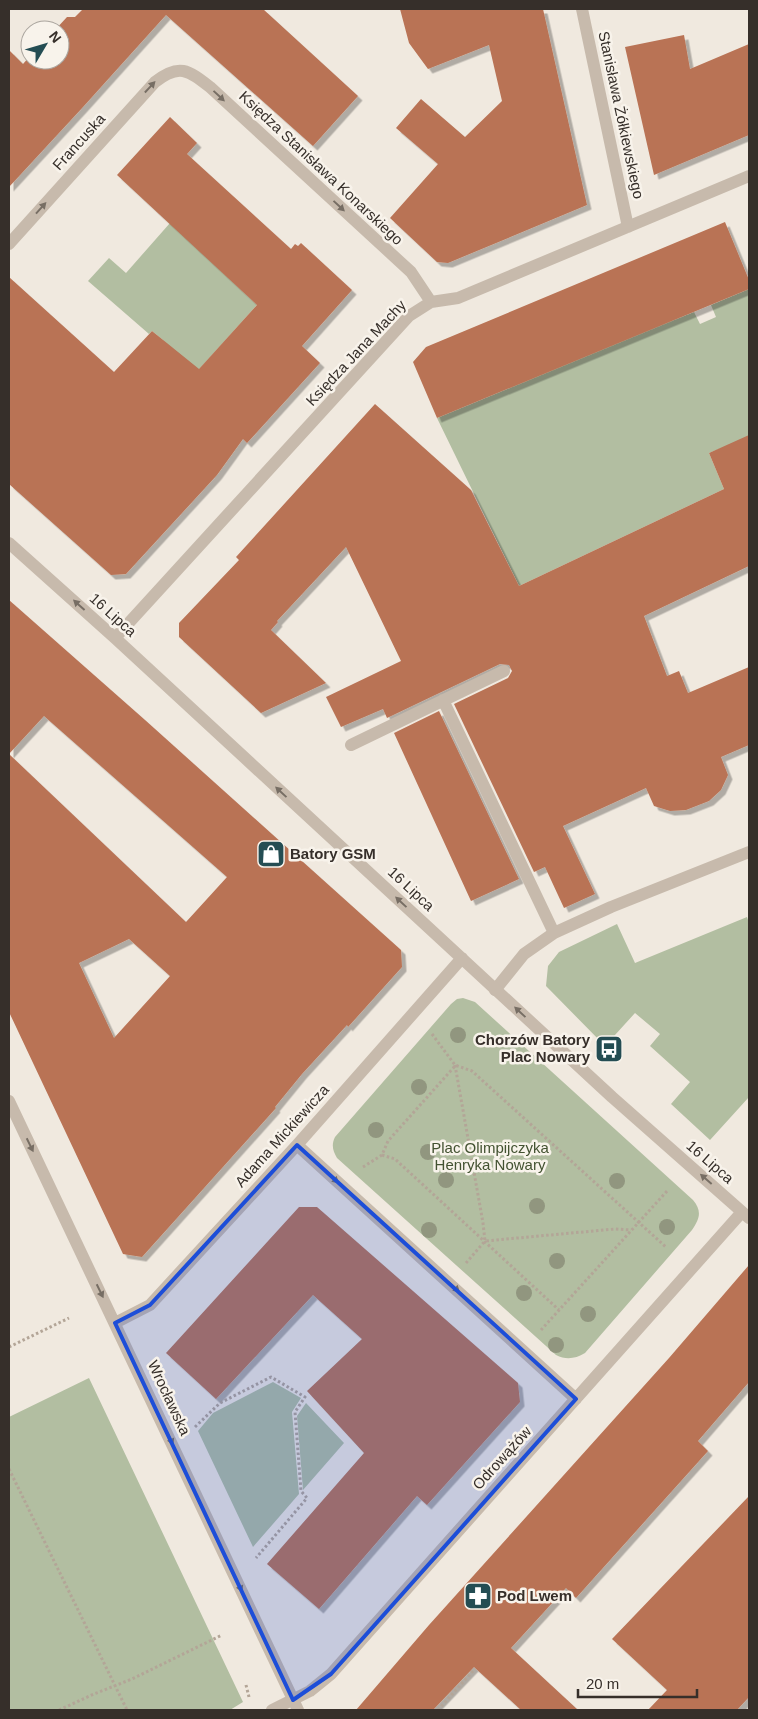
<svg xmlns="http://www.w3.org/2000/svg" width="758" height="1719" viewBox="0 0 758 1719" font-family="Helvetica,sans-serif">
	<style>
		.green { fill: #b2bea1 }
		.building { fill: #b97355; fill-rule: evenodd; filter: url(#shadow) }
		.lines { fill: none; stroke-linecap: round; stroke-linejoin: round }
		.path { stroke: #b3a597; stroke-width: 3; stroke-dasharray: 2.5 2.5; stroke-linecap: butt }
		.service { stroke: #c7baac; stroke-width: 12 }
		.minor { stroke: #c7baac; stroke-width: 12 }
		.tree { fill: #91967f }
		.oneway { fill: #776e64 }
		.marked { fill: #1d4ed8; fill-opacity: 0.2; stroke: #1d4ed8; stroke-width: 4; stroke-linejoin: round }
		.labels { text-anchor: middle; stroke-width: 5; stroke-linejoin: round; paint-order: stroke }
		.street-label { font-size: 15px; fill: #362f2a; stroke: #f8f3eb }
		.poi-label { font-size: 15px; font-weight: bold; fill: #362f2a; stroke: #f8f3eb; text-anchor: start }
		.park-label { font-size: 15px; fill: #435231; stroke: #f8f3eb }
	</style>
	<defs>
		<filter id="shadow"><feDropShadow dx="4.5" dy="4.5" stdDeviation="0" flood-color="#0004"/></filter>
	</defs>
	<rect width="100%" height="100%" fill="#f0e9df"/>
	<path class="green" d="M170 223 257 305 185 385 163 340 152 331 149 334 88 281 109 258 126 273Z
		M749 289V437L709 453 724 489 519 586 437 418 656 327 694 312 700 324 716 317 711 305Z
		M747 917 749 923V1097L710 1140 671 1104 690 1082 650 1046 660 1034 635 1013 605 1046 546 986 548 966 559 952 617 924 635 963Z
		M463 998 475 1002 693 1200C702 1211 700 1218 692 1230L585 1353C575 1359 566 1360 556 1355L337 1158C333 1151 331 1145 335 1137L451 1004 457 999Z
		M89 1378 243 1702 230 1710H9V1417Z
		M273 1382 301 1398 292 1412 299 1494 253 1547 198 1431 213 1413Z
		M306 1403 344 1443 303 1490 297 1416Z"/>
	<path class="building" d="M83 9H263L358 96 313 146 166 15 83 107 9 187V50L23 64 30 56V60H60V30H55L67 17H75Z
		M400 9H543L587 205 448 263 437 262 390 218 438 164 396 128 421 99 465 137 502 101 489 45 428 69 409 43Z
		M684 35 690 69 749 44V135L654 175 625 47Z
		M170 117 197 143 187 154 291 249 295 244 298 246 301 243 352 290 302 346 320 363 247 443 243 439 217 475 126 574 111 575 9 484V277L114 372 152 331 199 369 257 305 117 175Z
		M725 222 749 280V289L437 418 413 362 426 347Z
		M375 404 471 490 519 586 724 489 709 453 749 435V566L644 616 667 676 679 671 688 693 749 667V745L721 757 728 775 721 790 709 801 686 810 670 811 654 806 646 788 563 826 595 894 564 908 545 867 534 872 454 704 508 678 512 671 509 665 500 664 387 718 383 709 341 727 326 697 401 661 346 547 277 621 278 622 271 630 326 683 261 713 179 637V623L239 560 236 557Z
		M9 600 145 720 401 950 402 967 348 1027 347 1025 302 1074 275 1107 276 1108 142 1257 123 1254 9 1012ZM44 716 227 877 186 922 9 754ZM129 939 170 976 114 1038 79 963Z
		M439 711 519 879 471 901 394 733Z
		M299 1207H317L518 1383 520 1402 427 1505 417 1496 319 1609 267 1564 364 1453 307 1391 362 1339 313 1295 216 1399 166 1353Z
		M749 1265V1382L698 1441 708 1451 576 1598 566 1588 511 1648 578 1710H521L474 1667 433 1710H356L429 1625 669 1358Z
		M749 1496V1697L737 1710H648L667 1690 612 1639Z"/>
	<g class="lines">
		<path class="path" d="M9 588H10
			M432 1034 455 1065 472 1071 667 1248
			M455 1065 483 1223 485 1241 615 1229 631 1230
			M382 1155 395 1159 559 1310
			M363 1167 382 1155 388 1141 455 1066
			M466 1263 485 1241
			M541 1330 668 1190
			M9 1347 69 1318
			M195 1427 220 1403 271 1377 305 1397 295 1412 301 1491 307 1498 256 1558
			M9 1469 127 1710
			M246 1685 249 1697
			M59 1710 94 1694 132 1679 222 1635
			M438 1710 473 1671"/>
		<path class="service" d="M443 700 554 933
			M351 745 504 671
			M495 990 524 954 554 933 611 907 749 852"/>
		<path class="minor" d="M582 9 628 227
			M9 244 155 82C179 63 188 70 210 87L411 272 431 302
			M9 543 115 638 612 1097 749 1218
			M115 638 409 316 431 302 458 298 749 176
			M9 1101 298 1710
			M297 1145 576 1399
			M115 1323 150 1305 297 1145 462 958
			M272 1710 310 1691 331 1674 742 1212"/>
	</g>
	<g class="tree">
		<circle cx="458" cy="1035" r="8"/>
		<circle cx="419" cy="1087" r="8"/>
		<circle cx="376" cy="1130" r="8"/>
		<circle cx="428" cy="1152" r="8"/>
		<circle cx="446" cy="1180" r="8"/>
		<circle cx="617" cy="1181" r="8"/>
		<circle cx="537" cy="1206" r="8"/>
		<circle cx="667" cy="1227" r="8"/>
		<circle cx="429" cy="1230" r="8"/>
		<circle cx="557" cy="1261" r="8"/>
		<circle cx="524" cy="1293" r="8"/>
		<circle cx="588" cy="1314" r="8"/>
		<circle cx="556" cy="1345" r="8"/>
	</g>
	<defs><path id="oneway-solid" d="M-6-.8H1V-3.2L6.5 0L1 3.2V.8H-6Z" transform="scale(1.25)"/></defs>
	<g class="oneway">
		<use href="#oneway-solid" transform="translate(150 87) rotate(-47)"/>
		<use href="#oneway-solid" transform="translate(219 96) rotate(43)"/>
		<use href="#oneway-solid" transform="translate(339 206) rotate(43)"/>
		<use href="#oneway-solid" transform="translate(41 208) rotate(-48)"/>
		<use href="#oneway-solid" transform="translate(79 605) rotate(-138)"/>
		<use href="#oneway-solid" transform="translate(281 792) rotate(-137)"/>
		<use href="#oneway-solid" transform="translate(401 902) rotate(-137)"/>
		<use href="#oneway-solid" transform="translate(520 1012) rotate(-137)"/>
		<use href="#oneway-solid" transform="translate(30 1145) rotate(64)"/>
		<use href="#oneway-solid" transform="translate(333 1178) rotate(42)"/>
		<use href="#oneway-solid" transform="translate(706 1179) rotate(-139)"/>
		<use href="#oneway-solid" transform="translate(454 1287) rotate(42)"/>
		<use href="#oneway-solid" transform="translate(100 1291) rotate(64)"/>
		<use href="#oneway-solid" transform="translate(170 1438) rotate(65)"/>
		<use href="#oneway-solid" transform="translate(239 1585) rotate(65)"/>
	</g>
	<path class="marked" d="M297 1145 576 1399 331 1674 293 1700 115 1323 150 1305Z"/>
	<defs>
		<symbol id="shop-square" viewBox="-11 -11 22 22"><rect x="-9" y="-9" width="18" height="18" rx="4" fill="#244d53" stroke="#f8f3eb"/><path d="M-5-2.5h2.3a2.7 3.5 0 0 1 5.4 0H5L5.5 6h-11ZM-1.5-2.5h3a1.5 2.3 0 0 0-3 0Z" fill="#fff"/></symbol>
		<symbol id="bus-square" viewBox="-11 -11 22 22"><rect x="-9" y="-9" width="18" height="18" rx="4" fill="#244d53" stroke="#f8f3eb"/><path d="M-5-6H5V4H4V6H2V4H-2V6H-4V4H-5ZM-3.5-4V0h7V-4ZM-3.5 1.2v1.5H-2V1.2ZM2 1.2v1.5H3.5V1.2Z" fill="#fff"/></symbol>
		<symbol id="pharmacy-square" viewBox="-11 -11 22 22"><rect x="-9" y="-9" width="18" height="18" rx="4" fill="#244d53" stroke="#f8f3eb"/><path d="M-2-6h4v4h4v4h-4v4h-4v-4h-4v-4h4Z" fill="#fff"/></symbol>
	</defs>
	<g fill-rule="evenodd">
		<use href="#shop-square" x="255" y="838" width="32" height="32"/>
		<use href="#bus-square" x="593" y="1033" width="32" height="32"/>
		<use href="#pharmacy-square" x="462" y="1580" width="32" height="32"/>
	</g>
	<g class="labels">
		<g class="street-label">
			<text transform="translate(621 115) rotate(78)" y="5">Stanisława Żółkiewskiego</text>
			<text transform="translate(79 142) rotate(-48)" y="5">Francuska</text>
			<text transform="translate(321 168) rotate(43)" y="5">Księdza Stanisława Konarskiego</text>
			<text transform="translate(356 353) rotate(-47)" y="5">Księdza Jana Machy</text>
			<text transform="translate(113 615) rotate(42)" y="5">16 Lipca</text>
			<text transform="translate(411 889) rotate(43)" y="5">16 Lipca</text>
			<text transform="translate(282 1136) rotate(-48)" y="5">Adama Mickiewicza</text>
			<text transform="translate(710 1162) rotate(41)" y="5">16 Lipca</text>
			<text transform="translate(169 1398) rotate(65)" y="5">Wrocławska</text>
			<text transform="translate(502 1458) rotate(-48)" y="5">Odrowążów</text>
		</g>
		<g class="poi-label">
			<text x="290" y="859">Batory GSM</text>
			<text x="590" y="1045" text-anchor="end">Chorzów Batory<tspan x="590" dy="17">Plac Nowary</tspan></text>
			<text x="497" y="1601">Pod Lwem</text>
		</g>
		<g class="park-label">
			<text x="490" y="1153">Plac Olimpijczyka<tspan x="490" dy="17">Henryka Nowary</tspan></text>
		</g>
	</g>
	<rect width="758" height="1719" fill="none" stroke="#362f2a" stroke-width="20"/>
	<g transform="translate(45 45) rotate(52)"><circle r="24" fill="#f8f3eb" stroke="#aaa59e"/>
	<path d="M0-4L9 19L0 12L-9 19Z" fill="#244d53"/>
	<text y="-8" font-size="14" font-weight="bold" text-anchor="middle" fill="#362f2a">N</text>
	</g>
	<path d="M578 1689v8h119v-8" fill="none" stroke="#362f2a" stroke-width="2.5"/>
	<text x="586" y="1689" font-size="15" fill="#362f2a" stroke="#f8f3eb" stroke-width="4" paint-order="stroke">20 m</text>
</svg>
